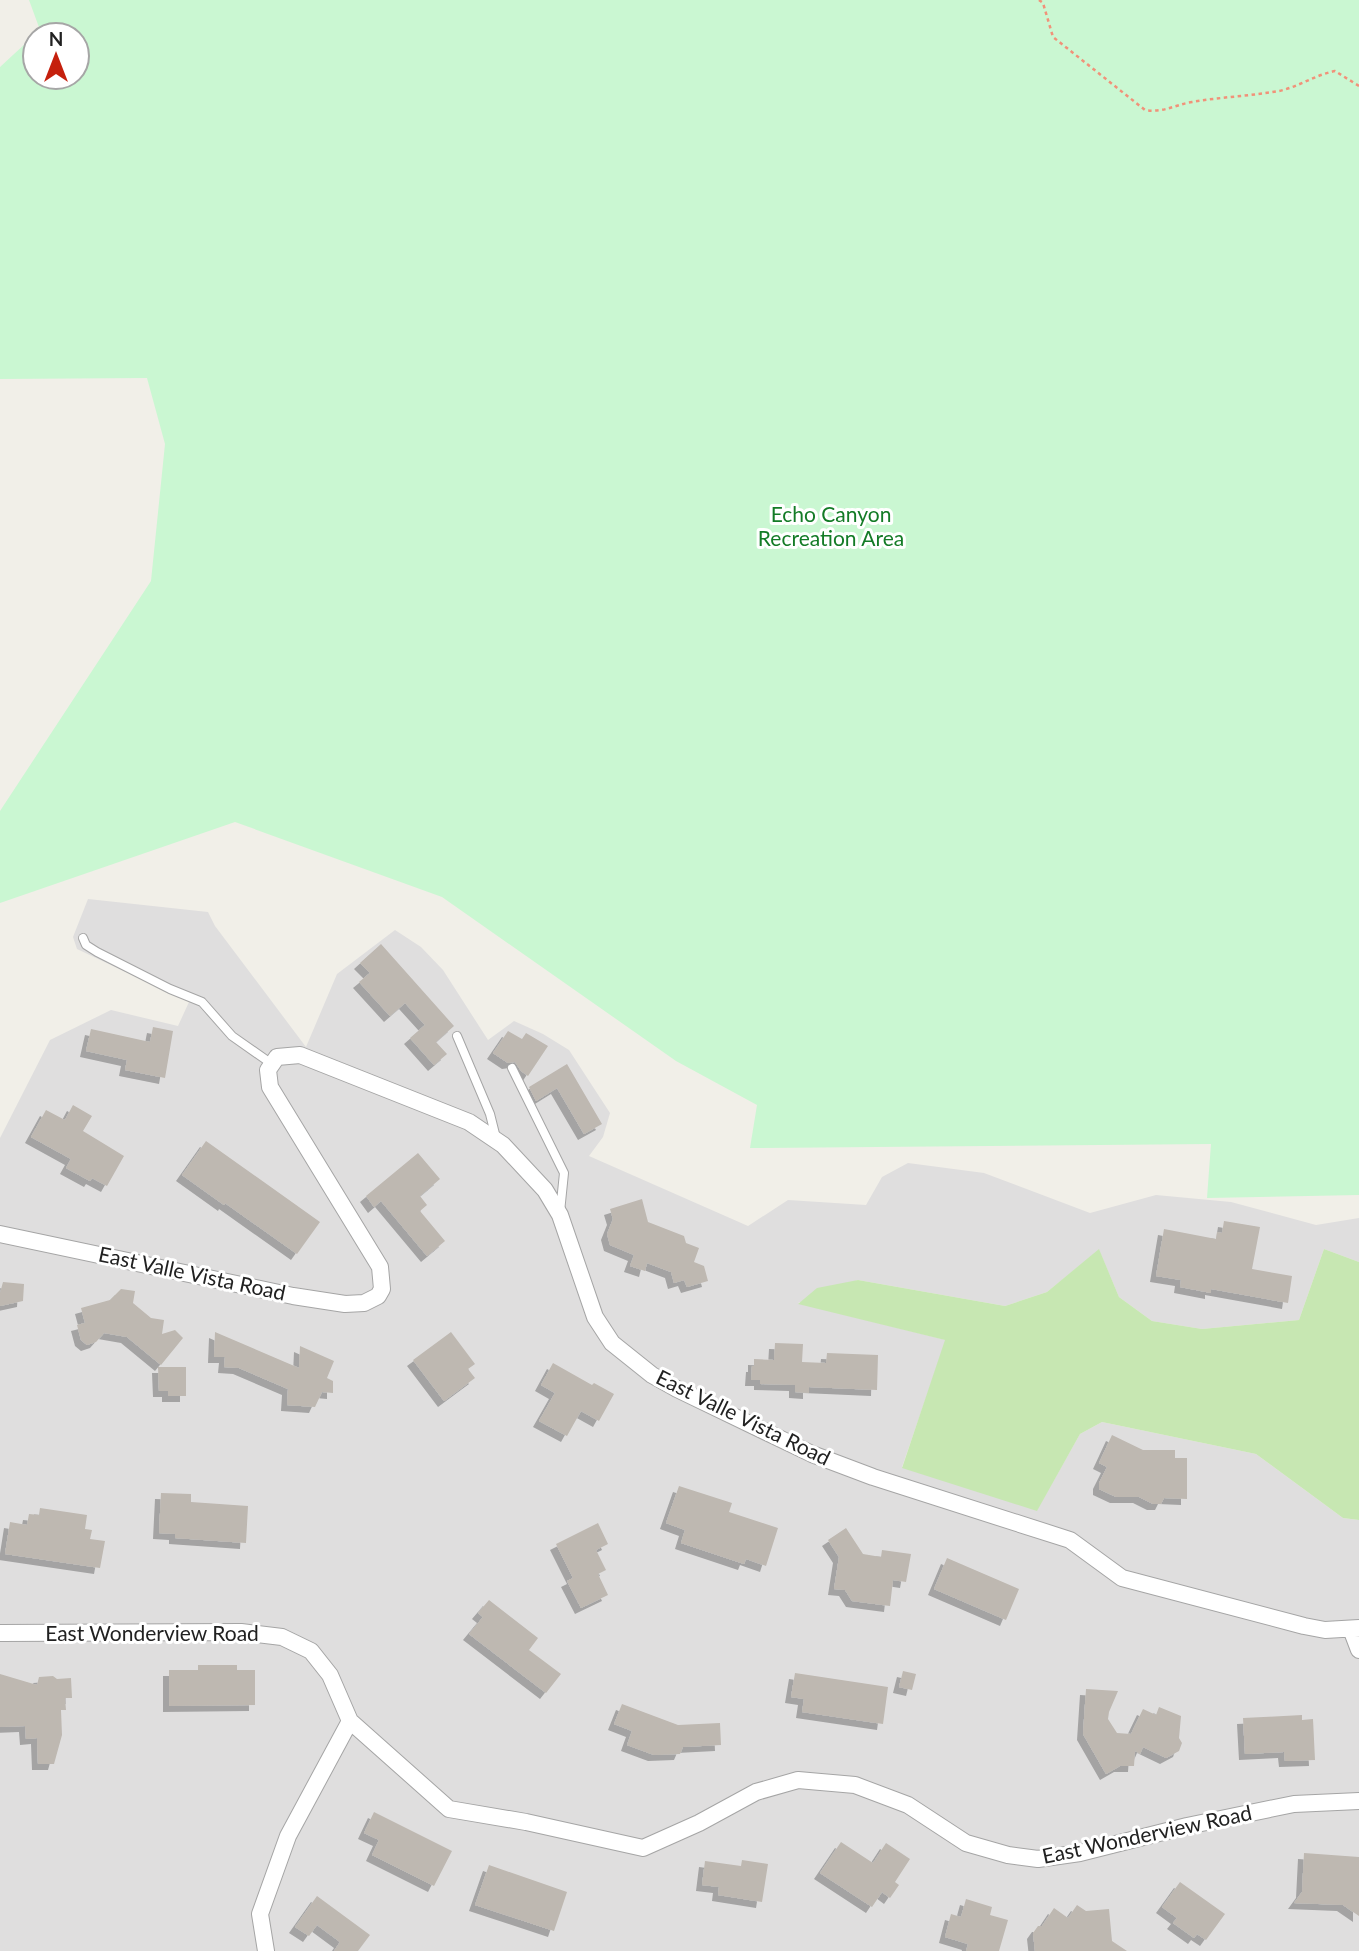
<svg xmlns="http://www.w3.org/2000/svg" width="1359" height="1951" viewBox="0 0 1359 1951" font-family="Lato,sans-serif">
	<style>
		.residential { fill: #dfdede }
		.grass { fill: #c7e7b2 }
		.park { fill: #caf7d2; fill-rule: evenodd }
		.building { fill: #beb8b1; filter: url(#shadow) }
		.lines { fill: none; stroke-linecap: round; stroke-linejoin: round }
		.lane-casing { stroke: #a5a5a5; stroke-width: 10 }
		.street-casing { stroke: #a5a5a5; stroke-width: 18 }
		.path { stroke: #f19279; stroke-width: 2.5; stroke-dasharray: 3.5 3.5; stroke-linecap: butt }
		.lane { stroke: #fff; stroke-width: 8 }
		.street { stroke: #fff; stroke-width: 16 }
		.labels { text-anchor: middle; stroke-width: 6; stroke-linejoin: round; paint-order: stroke }
		.park-label { font-size: 21px; fill: #137b26; stroke: #fff }
		.street-label { font-size: 21px; fill: #212121; stroke: #fff }
	</style>
	<defs>
		<filter id="shadow"><feDropShadow dx="-6" dy="6" stdDeviation="0" flood-color="#0004"/></filter>
	</defs>
	<rect width="100%" height="100%" fill="#f1efe8"/>
	<path class="residential" d="M88 899 208 912 215 926 306 1047 337 974 395 930 421 947 443 970 488 1040 514 1021 543 1034 569 1050 610 1113 603 1137 589 1156 748 1226 788 1200 866 1205 882 1177 908 1163 984 1173 1090 1213 1156 1195 1231 1202 1316 1225 1359 1218V1262L1324 1249 1299 1320 1202 1329 1152 1321 1119 1297 1099 1250 1047 1292 1005 1306 858 1280 798 1303 946 1340 902 1467 1037 1510 1080 1434 1102 1422 1256 1454 1343 1518 1359 1520V1951H0V1138L50 1040 111 1010 178 1026 189 1002 77 949 73 937Z"/>
	<path class="grass" d="M1099 1249 1119 1297 1152 1321 1202 1329 1299 1320 1324 1249 1359 1262V1520L1343 1518 1256 1454 1102 1422 1080 1434 1037 1511 902 1468 945 1340 798 1304 817 1288 858 1280 1005 1306 1047 1292Z"/>
	<path class="park" d="M29 0H1359V1195L1207 1198 1211 1144 750 1148 757 1105 676 1061 442 897 235 822 0 903V811L151 581 165 444 147 378 0 379V67L40 30ZM35 35H77V77H35Z"/>
	<path class="building" d="M381 944 454 1026 436 1042 447 1054 434 1065 410 1038 425 1025 405 1003 390 1016 359 982 370 973 360 963Z
		M153 1027 173 1031 165 1078 125 1070 127 1060 86 1051 91 1029 150 1042Z
		M508 1031 522 1039 526 1033 548 1046 528 1076 521 1071 515 1062 508 1063 493 1053Z
		M567 1064 602 1124 584 1134 557 1088 536 1101 529 1087Z
		M73 1105 92 1116 83 1131 124 1156 107 1186 92 1178 90 1181 66 1168 71 1159 31 1137 46 1110 65 1120Z
		M206 1141 320 1222 297 1254 225 1203 224 1205 182 1175Z
		M418 1153 440 1179 420 1196 427 1205 420 1211 445 1241 427 1256 381 1201 374 1207 366 1196Z
		M642 1199 648 1222 684 1236 686 1243 699 1248 694 1262 704 1266 708 1281 687 1287 684 1280 674 1283 671 1272 647 1263 645 1271 630 1266 634 1255 610 1245 607 1234 613 1219 610 1209Z
		M1224 1221 1260 1227 1252 1269 1292 1276 1288 1303 1211 1289V1293L1180 1287 1181 1280 1156 1276 1164 1229 1216 1239 1217 1232 1222 1233Z
		M3 1282 24 1284 23 1301 0 1306V1293Z
		M121 1289 135 1291 133 1303 151 1318 164 1320 162 1334 175 1330 183 1338 161 1365 127 1337 104 1333 96 1342 87 1345 81 1340 77 1325 85 1323 81 1308 110 1300Z
		M215 1332 299 1368 300 1346 334 1361 327 1378 333 1381V1393L322 1392 315 1407 287 1405 288 1389 239 1368 224 1367 225 1357H214Z
		M451 1332 475 1364 468 1369 475 1378 444 1401 413 1360Z
		M775 1343 803 1344 802 1362 826 1363 827 1353 878 1355 877 1390 809 1387V1393L795 1392V1385L760 1384V1380H751L752 1366H754V1359L774 1360Z
		M553 1363 592 1385 594 1383 614 1394 599 1421 581 1411 567 1436 539 1421 555 1393 541 1385Z
		M158 1367H186V1396H168V1391H159Z
		M1112 1435 1143 1450H1175V1458H1187V1499L1164 1498 1161 1504H1153L1139 1497H1116L1099 1489V1483L1107 1467 1099 1463Z
		M679 1486 732 1503 729 1512 778 1528 766 1566 746 1559 744 1564 681 1543 685 1530 666 1523Z
		M161 1493 191 1494V1502L248 1506 246 1543 175 1538V1534L159 1533Z
		M40 1508 87 1515 85 1529 92 1530 90 1539 105 1541 100 1568 5 1554 10 1522 27 1525 29 1514 39 1515Z
		M598 1523 608 1544 596 1550 606 1570 598 1574 608 1595 581 1608 567 1581 573 1578 556 1544Z
		M846 1528 863 1554 881 1557 882 1550 911 1554 906 1582 893 1580 890 1606 852 1601 845 1590 834 1589 839 1557 828 1540Z
		M947 1558 1019 1589 1006 1620 934 1589Z
		M489 1600 538 1638 529 1650 561 1674 546 1693 469 1634 483 1617 478 1613Z
		M198 1665H237V1670H255V1705L169 1706V1670H198Z
		M903 1671 916 1674 912 1690 899 1687Z
		M795 1673 888 1687 883 1724 802 1712 804 1699 791 1697Z
		M0 1674 37 1685 39 1677 53 1676 57 1679 71 1678 72 1698H65L66 1710H61L62 1735 54 1764H38L37 1738 26 1739 25 1726 0 1727Z
		M1086 1689 1118 1691 1109 1712 1108 1719 1117 1733 1131 1734 1143 1709 1156 1715 1159 1707 1181 1716 1179 1738 1182 1743 1179 1751 1166 1758 1143 1747 1140 1754 1135 1751 1134 1766H1120L1106 1774 1083 1734Z
		M622 1704 678 1725 720 1723 721 1745 683 1747 680 1754 654 1755 627 1745 632 1731 614 1724Z
		M1302 1715V1720L1313 1719 1315 1760 1285 1761 1284 1752 1245 1754 1243 1718Z
		M374 1812 452 1851 434 1886 372 1855 379 1840 364 1833Z
		M841 1842 873 1863 886 1843 910 1859 895 1882 899 1885 890 1898 882 1892 872 1907 820 1873Z
		M1304 1853 1359 1857V1916L1343 1905 1294 1903 1302 1892Z
		M742 1860 768 1864 762 1902 718 1895 719 1887 702 1885 705 1861 741 1866Z
		M489 1865 567 1892 554 1931 475 1905Z
		M1180 1882 1225 1914 1206 1940 1197 1934 1194 1938 1173 1923 1177 1918 1162 1907Z
		M317 1896 370 1935 358 1951H334L340 1942 317 1925 309 1936 295 1927Z
		M966 1899 992 1907 990 1915 1008 1920 999 1951H966L968 1944 945 1937 951 1914 961 1917Z
		M1077 1905 1086 1911 1109 1909 1112 1941 1127 1951H1035L1033 1933 1038 1926H1042L1054 1908 1068 1918Z"/>
	<g class="lines">
		<defs>
			<path id="lane" d="M83 938 86 945 97 952 170 989 202 1002 232 1036 272 1064
				M457 1036 490 1114 496 1138
				M512 1068 564 1173 560 1212"/>
			<path id="street" d="M0 1234 293 1296 345 1304 364 1303 378 1296 382 1289 380 1267 270 1087 268 1070 277 1057 300 1055 469 1122 503 1145 545 1190 560 1215 595 1317 612 1343 652 1375 677 1389 812 1454 873 1477 1070 1540 1122 1578 1304 1626 1325 1630 1359 1628
				M1351 1629 1359 1650
				M0 1633 241 1632 282 1637 311 1651 330 1675 350 1721 449 1809 526 1822 643 1848 699 1823 756 1792 798 1780 855 1785 908 1805 966 1843 1008 1855 1038 1859 1080 1853 1187 1826 1294 1804 1359 1801
				M266 1951 260 1914 288 1836 350 1721"/>
		</defs>
		<use href="#lane" class="lane-casing"/>
		<use href="#street" class="street-casing"/>
		<path class="path" d="M1039 0 1043 3 1053 37 1145 110C1164 113 1174 105 1192 102 1221 97 1250 96 1279 91 1298 87 1315 75 1335 71L1359 86"/>
		<use href="#lane" class="lane"/>
		<use href="#street" class="street"/>
	</g>
	<g class="labels">
		<g class="park-label">
			<text x="831" y="522">Echo Canyon<tspan x="831" dy="24">Recreation Area</tspan></text>
		</g>
		<g class="street-label">
			<text transform="translate(192 1274) rotate(12)" y="7">East Valle Vista Road</text>
			<text transform="translate(743 1418) rotate(26)" y="7">East Valle Vista Road</text>
			<text x="152" y="1641">East Wonderview Road</text>
			<text transform="translate(1147 1835) rotate(-12)" y="7">East Wonderview Road</text>
		</g>
	</g>
	<g transform="translate(56 56)"><circle r="33" fill="#ffffff" stroke="#a6a6a6" stroke-width="2"/>
	<path d="M0-5L12 26L0 18L-12 26Z" fill="#c5200d"/>
	<text y="-10" font-size="19" font-weight="bold" text-anchor="middle" fill="#212121">N</text>
	</g>
</svg>
